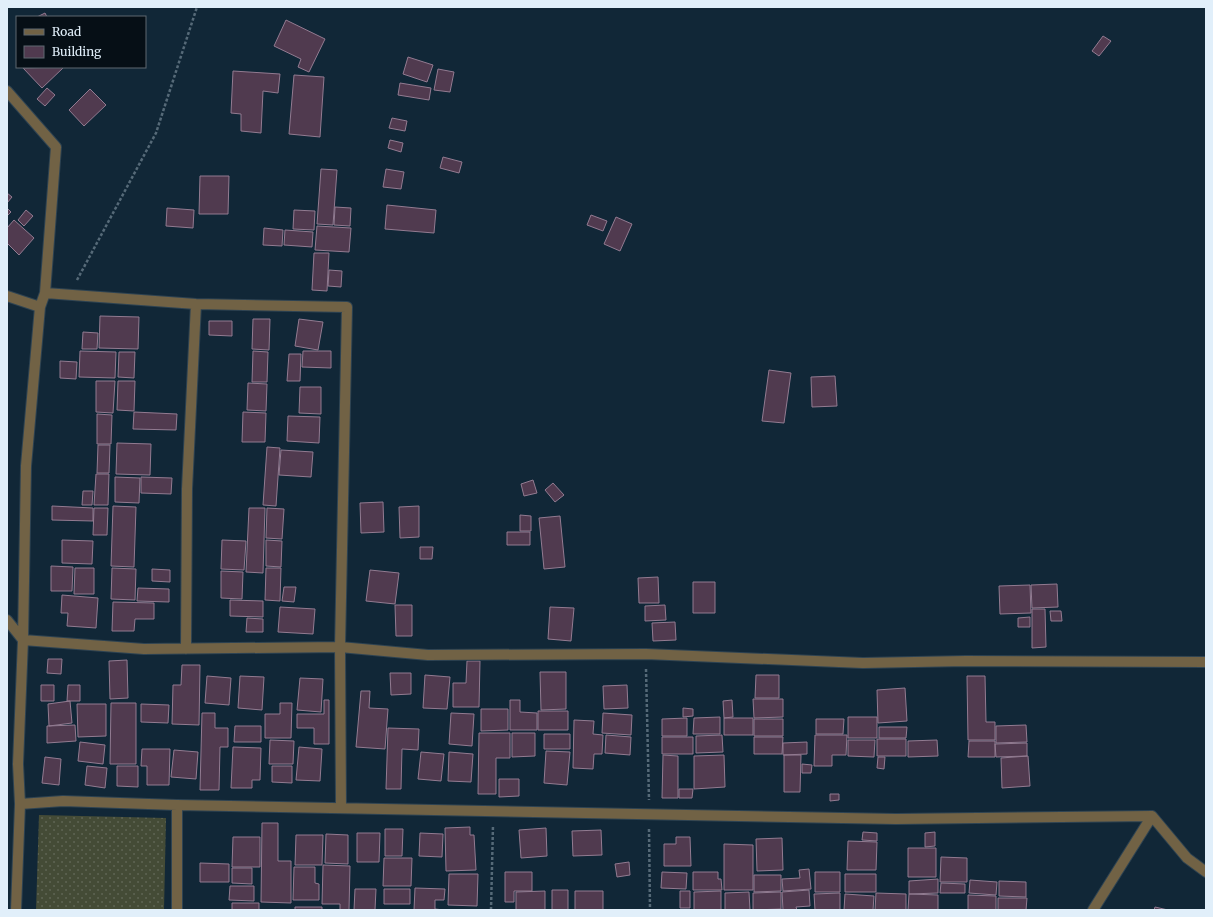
<svg xmlns="http://www.w3.org/2000/svg" width="1213" height="917" viewBox="0 0 1213 917" font-family="Merriweather,serif">
	<style>
		.garden { fill: url(#garden-dots) }
		.building { fill: #503a4f; stroke: #927b91 }
		.lines { fill: none; stroke-linecap: round; stroke-linejoin: round }
		.street-casing { stroke: #2e4352; stroke-width: 12 }
		.path { stroke: #566a78; stroke-width: 2.5; stroke-dasharray: 3 2; stroke-linecap: butt }
		.street { stroke: #716245; stroke-width: 10 }
	</style>
	<defs>
		<pattern id="garden-dots" width="8" height="8" patternUnits="userSpaceOnUse"><rect width="8" height="8" fill="#444b36"/><path d="M2 2h.1M6 6h.1" fill="none" stroke="#5f6554" stroke-width="1.8" stroke-linecap="round"/></pattern>
	</defs>
	<rect width="100%" height="100%" fill="#112737"/>
	<path class="garden" d="M39 815 166 818 164 910H36Z"/>
	<path class="building" d="M45 13 47 17H37Z
		M286 20 325 39 309 72 298 67 301 59 274 46Z
		M1103 36 1111 41 1099 56 1092 51Z
		M408 57 433 65 427 82 403 74Z
		M62 67 63 68 42 88 23 68Z
		M438 69 454 72 450 92 434 90Z
		M233 71 280 74 278 93 263 91 261 133 241 131V114L231 113Z
		M294 75 324 77 320 137 289 134Z
		M400 83 431 88 429 100 398 95Z
		M47 88 55 95 45 106 37 99Z
		M90 89 106 105 84 126 69 110Z
		M392 118 407 121 405 131 389 128Z
		M390 140 403 143 401 152 388 148Z
		M443 157 462 162 459 173 440 168Z
		M321 169 337 170 333 225 317 224Z
		M386 169 404 172 401 189 383 187Z
		M200 176H229L228 214H199Z
		M7 193 12 197 7 203Z
		M387 205 436 210 434 233 385 229Z
		M335 207 351 208 350 226 334 225Z
		M7 208 11 212 7 216Z
		M167 208 194 210 193 228 166 226Z
		M26 210 33 216 24 226 18 220Z
		M294 210 315 211 314 230 293 229Z
		M591 215 607 221 603 231 587 225Z
		M616 217 632 224 620 251 604 244Z
		M14 220 34 238 19 255 7 243V228Z
		M317 226 351 228 349 252 315 250Z
		M264 228 283 230 282 246 263 245Z
		M285 230 313 232 312 247 284 245Z
		M314 253H329L327 291 312 290Z
		M329 270 342 271 341 287 328 286Z
		M100 316 139 317 138 349 99 348Z
		M253 319H270L269 350 252 349Z
		M299 319 323 322 318 350 295 346Z
		M209 321H232V336L209 335Z
		M83 332 98 333 97 349H82Z
		M80 351 116 352 115 378 79 377Z
		M253 351 268 352 267 382H252Z
		M303 351H331V368L302 367Z
		M119 352H135L134 378 118 377Z
		M289 354H301L300 381H287Z
		M60 361 77 362 76 379 60 378Z
		M769 370 791 373 784 423 762 421Z
		M835 376 837 406 812 407 811 377Z
		M96 381H115L113 413 96 412Z
		M118 381H135L134 411 117 410Z
		M248 383 267 384 266 411 247 410Z
		M300 387H321V414L299 413Z
		M134 412 177 414 176 430 133 429Z
		M243 412 266 413 265 442H242Z
		M97 414 112 415 111 444H97Z
		M288 416 320 417 319 443 287 441Z
		M117 443 151 444 150 475 116 474Z
		M98 445H110L109 473H97Z
		M267 447 280 448 276 506 263 505Z
		M281 450 313 452 311 477 279 475Z
		M96 474H109L108 505H94Z
		M115 477 140 478 139 503 115 502Z
		M141 477 172 478 171 494 141 493Z
		M533 480 537 493 524 496 521 484Z
		M553 483 564 495 555 502 545 490Z
		M83 491H93L92 505H82Z
		M383 502 384 532 361 533 360 503Z
		M52 506 93 508V521L52 520Z
		M113 506 136 507 134 567 111 566Z
		M419 506V537L400 538 399 507Z
		M94 508H108L107 535H93Z
		M249 508H265L263 573 246 572Z
		M267 508 284 509 282 539 266 538Z
		M520 515 531 516V531H520Z
		M560 516 565 567 544 569 539 518Z
		M507 532H530V545H507Z
		M62 540 93 541 92 564 62 563Z
		M222 540 246 541 244 570 221 569Z
		M266 540 282 541 281 567 266 566Z
		M420 547H433L432 559H420Z
		M51 566 73 567 72 591H51Z
		M75 568H94V594H74Z
		M112 568 136 569 135 600 111 599Z
		M266 568H281L280 601 265 600Z
		M152 569 170 570V582L152 581Z
		M370 570 399 573 395 604 366 601Z
		M221 571 243 572 242 599 221 598Z
		M658 577 659 603H639L638 578Z
		M693 582H715V613H693Z
		M1057 584 1058 607 1032 608 1031 585Z
		M1030 585 1031 613 1000 614 999 586Z
		M284 587H296L294 602 282 601Z
		M138 588 169 589V602L137 601Z
		M62 595 98 598 96 628 67 626 68 613H61Z
		M230 600 263 601V617L230 616Z
		M113 602 154 603V619H135L134 631H112Z
		M395 605H412V636H396Z
		M665 605 666 620 645 621V606Z
		M280 607 315 609 313 634 278 632Z
		M550 607 574 608 571 641 548 639Z
		M1032 609H1045L1046 647 1032 648Z
		M1050 611H1061L1062 621H1051Z
		M1030 617V627H1018V618Z
		M247 618 263 619V632H246Z
		M675 622 676 640 653 641 652 623Z
		M48 659H62L61 674 47 673Z
		M127 660 128 698 110 699 109 661Z
		M467 661H480L479 707H453V683H466Z
		M182 665H200L199 725 172 724 173 685H181Z
		M540 672H566V709L541 710Z
		M390 673H411V694L391 695Z
		M425 675 450 677 447 709 423 708Z
		M756 675H779V698H755Z
		M207 676 231 678 229 705 205 703Z
		M240 676 264 677 262 710 238 708Z
		M967 676H985L986 722H995V740H968Z
		M300 678 323 679 321 712 297 710Z
		M41 685H54V701H41Z
		M68 685H80V701H67Z
		M627 685 628 708 604 709 603 686Z
		M905 688 907 721 878 723 877 690Z
		M361 691H370L369 708 388 709 385 749 356 747Z
		M753 699H783V717L754 718Z
		M324 700H329V744H314V728H297V714H324Z
		M510 700H520V712L537 713V730H510Z
		M732 700 733 717 724 718 723 701Z
		M70 701 72 723 49 726 48 704Z
		M111 703H136V764H110Z
		M280 703H292L291 738H265V714H280Z
		M77 704H106V736L78 737Z
		M141 704 169 705 168 723 141 722Z
		M683 708 693 709V716L683 717Z
		M481 709H508V730L481 731Z
		M538 711H568V730H538Z
		M202 713H215V728H228V747H220L219 790H200Z
		M451 713 474 714 472 746 449 744Z
		M603 713 632 715 631 735 602 733Z
		M720 717V734H693L694 718Z
		M848 717H877V738H848Z
		M687 718V736H662V719Z
		M724 718H753V735H724Z
		M754 719H783V736H754Z
		M816 719H844L843 734H816Z
		M574 720 594 721 593 734 603 735 602 754H594L593 769 573 768Z
		M75 725 76 741 47 743V726Z
		M1026 725 1027 742 996 743V726Z
		M235 726H261V742H234Z
		M879 727H907L906 738H879Z
		M388 728 419 729 418 750 402 749 401 789H386Z
		M479 733H510V758H496V794H478Z
		M512 733H535V756L512 757Z
		M544 734H570V749H544Z
		M606 735 631 737 630 755 605 753Z
		M722 735 723 752 696 753V736Z
		M815 735H847L846 755H832V766H814Z
		M662 737H693V754H662Z
		M754 737H783L782 754H754Z
		M877 739H906V756H877Z
		M270 740 294 741 293 764H269Z
		M848 740H875L874 757 848 756Z
		M937 740 938 756 908 757V741Z
		M969 741H995V757H968Z
		M80 742 105 745 103 764 78 761Z
		M807 742V754L783 755V743Z
		M1027 743V756L996 757 995 744Z
		M233 747 261 748 260 780H252V788H231Z
		M299 747 322 749 320 781 296 780Z
		M142 749H170L169 785H147V766H141Z
		M174 750 198 752 196 779 171 777Z
		M546 751 570 752 567 785 544 783Z
		M421 752 444 754 441 781 418 779Z
		M449 752 473 754 471 782 448 781Z
		M663 755 678 756V798H662Z
		M724 755 725 787 694 789V756Z
		M784 755H801L800 792H784Z
		M1028 756 1030 786 1002 788 1001 758Z
		M45 757 61 759 59 785 42 783Z
		M878 757H885L884 769 877 768Z
		M802 764 812 765 811 773H802Z
		M87 766 107 768 105 788 85 785Z
		M117 766H138V787L117 786Z
		M272 766H292V783L272 782Z
		M499 779H519V796L499 797Z
		M679 789H693L692 798H679Z
		M830 794H839V800L830 801Z
		M262 823H278V861H291V903L261 902Z
		M470 827V835H474L476 870 446 871 445 828Z
		M546 828 547 856 521 858 519 830Z
		M385 829H403L402 856H385Z
		M601 830 602 855 573 856 572 831Z
		M863 832 877 833V841L862 840Z
		M935 832V846L925 847V833Z
		M357 833H380L379 862H357Z
		M420 833 443 834 442 857 419 856Z
		M326 834 348 835V864L325 863Z
		M296 835H323L322 865H295Z
		M233 837H260V867H232Z
		M676 837H690L691 866H664V844H676Z
		M782 838 783 870 757 871 756 839Z
		M848 841 877 842 876 870H847Z
		M724 844 753 845V890H724Z
		M908 848H936V877H908Z
		M941 857 967 858V882H940Z
		M384 858H412L411 886H383Z
		M629 862 630 875 617 877 615 864Z
		M200 863 229 864V882H200Z
		M323 865 350 866 349 910H340V904H322Z
		M294 867H315V883L319 884V900H293Z
		M232 868H252V884L232 883Z
		M809 869 811 889 783 891 782 879 800 878 799 870Z
		M505 872H532V891H514V902H505Z
		M662 872 687 873 686 889 661 888Z
		M693 872H718V879H721L722 890H693Z
		M815 872H840V892H815Z
		M449 874H478L477 906 448 905Z
		M845 874H876V892H845Z
		M754 875H781V891L754 892Z
		M938 879V893L909 894V881Z
		M970 880 997 882 996 895 969 893Z
		M999 881 1026 882V897L999 896Z
		M941 883 965 884V893H940Z
		M230 886H254V901L229 900Z
		M415 888 445 889 444 900H435V909L444 910H414Z
		M355 889H376L375 910H354Z
		M384 889H410V904H384Z
		M552 890H568V910H552Z
		M809 890 810 906 796 907 797 910H783L782 892Z
		M545 891V910H516V892Z
		M575 891H603V910H575Z
		M680 891H690V908H680Z
		M721 891V910H694V892Z
		M749 892 750 910H725V893Z
		M781 892V909L753 910V893Z
		M840 893V910H815L814 894Z
		M876 893 906 894V910H875Z
		M845 894 874 896 873 910H844Z
		M909 894 938 895V910H908Z
		M968 895 996 896V910H968Z
		M998 898H1027L1026 910H998Z
		M232 903H259V910H232Z
		M295 907H322V910H295Z
		M1155 907 1168 910H1154Z"/>
	<g class="lines">
		<defs>
			<path id="street" d="M7 91 56 147 45 293 40 307 7 296
				M45 293 196 304 347 307 340 647 341 808
				M7 620 23 640 144 649 340 647 428 655 646 654 863 663 966 661 1206 662
				M186 649 187 489 196 304
				M20 804 63 801 177 805 896 819 1152 816 1187 858 1206 872
				M177 805V910
				M16 910 20 804 18 764 23 640 26 466 40 307
				M1093 910 1152 816"/>
		</defs>
		<use href="#street" class="street-casing"/>
		<path class="path" d="M77 280 156 133 197 7
			M646 669 649 800
			M649 829 650 910
			M491 910 493 825"/>
		<use href="#street" class="street"/>
	</g>
	<rect width="1213" height="917" fill="none" stroke="#e1effa" stroke-width="16"/>
	<rect x="16" y="16" width="130" height="52" fill="#060f16" stroke="#5e6971"/>
	<rect x="24" y="29" width="20" height="6" fill="#716245" stroke="#5e6971"/>
	<text x="52" y="36" font-size="12" fill="#e1effa">Road</text>
	<rect x="24" y="46" width="20" height="12" fill="#503a4f" stroke="#5e6971"/>
	<text x="52" y="56" font-size="12" fill="#e1effa">Building</text>
</svg>
